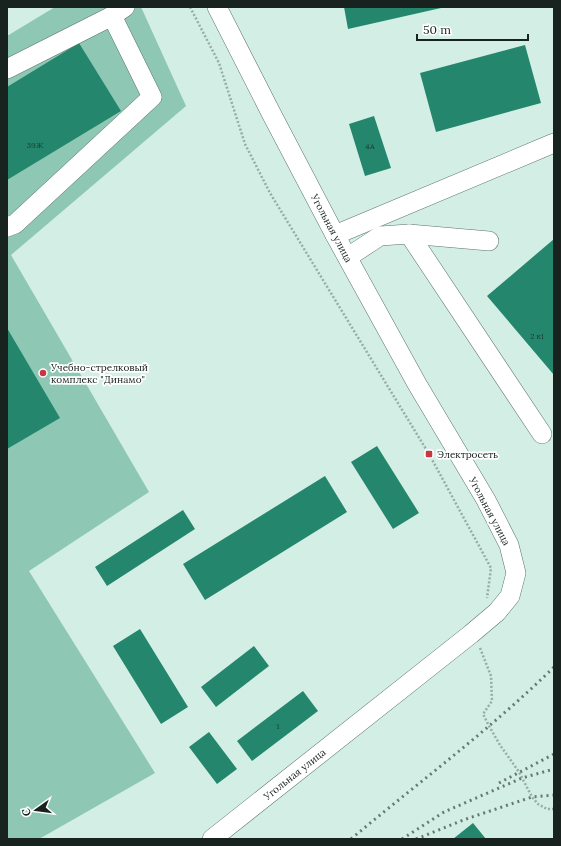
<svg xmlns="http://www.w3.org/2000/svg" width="561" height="846" viewBox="0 0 561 846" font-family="Lora,serif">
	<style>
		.green { fill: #8ec8b4 }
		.building { fill: #24866d }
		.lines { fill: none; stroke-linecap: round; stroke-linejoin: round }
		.minor-casing { stroke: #5c746b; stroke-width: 20 }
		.path { stroke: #97aca4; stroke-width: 2.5; stroke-dasharray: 2 2; stroke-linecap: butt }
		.minor { stroke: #fff; stroke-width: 19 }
		.rail { stroke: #687972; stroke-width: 3; stroke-dasharray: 2 4; stroke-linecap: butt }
		.poi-dot { fill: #c73742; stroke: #fff; stroke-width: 1.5 }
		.labels { text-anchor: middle; stroke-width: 3.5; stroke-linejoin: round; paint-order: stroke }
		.number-label { font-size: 8px; fill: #1b3b32 }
		.street-label { font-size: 10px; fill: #18221e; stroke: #fff }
		.poi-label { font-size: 10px; fill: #18221e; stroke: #fff; text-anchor: start }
	</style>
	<rect width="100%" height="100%" fill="#d3eee4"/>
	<path class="green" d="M55 7H141L186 106 11 255 149 492 29 571 155 773 39 839H7V36Z"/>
	<path class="building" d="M344 7H441V8L348 29Z
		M79 43 121 111 7 180V87Z
		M525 45 541 103 436 132 420 73Z
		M374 116 391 168 365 176 349 124Z
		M554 239V375L487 296Z
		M7 328 60 418 7 449Z
		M377 446 419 513 393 529 351 462Z
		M325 476 347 512 205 600 183 564Z
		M183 510 195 529 107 586 95 567Z
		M140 629 188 707 161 724 113 646Z
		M254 646 269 666 216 707 201 687Z
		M303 691 318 711 252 761 237 741Z
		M209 732 237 769 217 784 189 747Z
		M473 823 486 839H453Z"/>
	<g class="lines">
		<defs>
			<g id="minor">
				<path d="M7 69 112 16"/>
				<path d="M7 227 15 224 152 97 112 16 125 7"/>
				<path d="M409 234 489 241"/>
				<path d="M335 235 554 143"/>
				<path d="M348 257 380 236 409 234 542 434"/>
				<path id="s1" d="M212 839 471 634 497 612 510 596 516 573 509 545 486 500 417 384 335 235 271 113 217 7"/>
			</g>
		</defs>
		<use href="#minor" class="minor-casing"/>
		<path class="path" d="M190 7 219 63 245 144 270 193 429 454 491 568 487 598
			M480 648 491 676 492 701 483 714 489 726 500 745 519 772 532 797 538 804 547 809H554"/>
		<use href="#minor" class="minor"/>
		<path class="rail" d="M499 783 554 754
			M351 839C419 782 491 729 554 667
			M402 839 444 812 522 778 554 769
			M416 839 466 819 532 797 554 795"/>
	</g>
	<g class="poi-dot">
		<circle cx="43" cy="373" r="4"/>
		<rect x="425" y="450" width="8" height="8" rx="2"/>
	</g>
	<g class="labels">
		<g class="number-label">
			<text x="35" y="148">39Ж</text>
			<text x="370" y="149">4А</text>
			<text x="537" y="339">2 к1</text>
			<text x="278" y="729">1</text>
		</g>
		<g class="street-label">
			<text transform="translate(332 228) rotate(62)" y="4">Угольная улица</text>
			<text transform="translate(490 511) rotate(62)" y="4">Угольная улица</text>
			<text dy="4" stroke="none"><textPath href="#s1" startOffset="105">Угольная улица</textPath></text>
		</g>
		<g class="poi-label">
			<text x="51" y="371">Учебно-стрелковый<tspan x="51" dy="12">комплекс "Динамо"</tspan></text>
			<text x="437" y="458">Электросеть</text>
		</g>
	</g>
	<rect width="561" height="846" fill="none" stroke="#18221e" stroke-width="16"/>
	<g transform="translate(36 810) rotate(256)" stroke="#ffffff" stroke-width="3" paint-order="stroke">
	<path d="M0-3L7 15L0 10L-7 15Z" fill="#18221e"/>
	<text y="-6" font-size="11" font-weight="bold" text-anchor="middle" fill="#18221e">С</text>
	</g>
	<path d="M417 34v6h111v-6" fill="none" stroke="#18221e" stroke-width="2"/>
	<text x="423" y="34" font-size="12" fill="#18221e" stroke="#ffffff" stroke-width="3" paint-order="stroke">50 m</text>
</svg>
